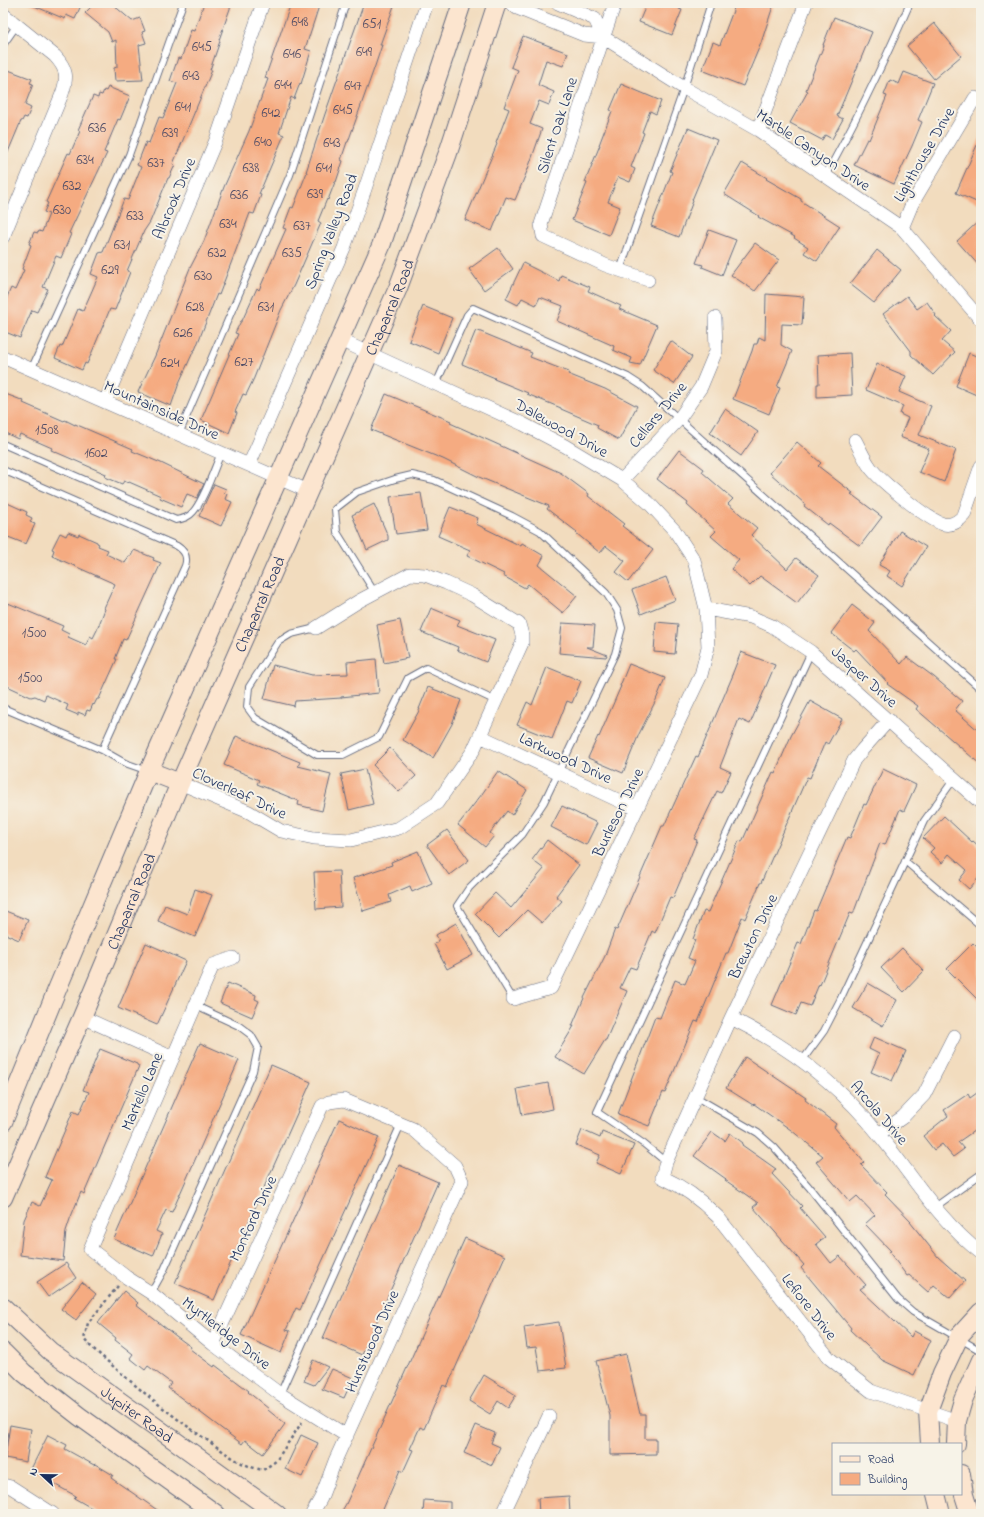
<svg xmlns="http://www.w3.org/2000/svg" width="984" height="1517" viewBox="0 0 984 1517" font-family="'Indie Flower',sans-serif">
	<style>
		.building { fill: #f5ab81 }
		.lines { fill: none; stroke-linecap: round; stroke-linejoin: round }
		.lane-casing { stroke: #666c80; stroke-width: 8 }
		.street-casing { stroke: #666c80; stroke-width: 14 }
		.secondary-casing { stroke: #666c80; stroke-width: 20 }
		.path { stroke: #666c80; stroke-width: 2.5; stroke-dasharray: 3 3; stroke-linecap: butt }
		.lane { stroke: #fff; stroke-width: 6 }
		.street { stroke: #fff; stroke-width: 13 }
		.secondary { stroke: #fce5cf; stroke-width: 18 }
		.labels { text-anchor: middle; stroke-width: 4; stroke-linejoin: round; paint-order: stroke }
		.number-label { font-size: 14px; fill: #524e67 }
		.street-label { font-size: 16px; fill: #1b2f5e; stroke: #f7f3e8 }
	</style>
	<rect width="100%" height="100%" fill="#f7f3e8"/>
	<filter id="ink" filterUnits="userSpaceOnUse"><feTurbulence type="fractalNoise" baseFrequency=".025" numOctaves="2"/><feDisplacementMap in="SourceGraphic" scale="8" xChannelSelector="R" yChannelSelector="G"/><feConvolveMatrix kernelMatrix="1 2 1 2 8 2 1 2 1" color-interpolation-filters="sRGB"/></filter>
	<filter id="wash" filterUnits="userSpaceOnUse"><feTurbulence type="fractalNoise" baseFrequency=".012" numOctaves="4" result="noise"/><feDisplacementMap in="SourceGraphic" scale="16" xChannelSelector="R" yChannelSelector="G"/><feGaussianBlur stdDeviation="0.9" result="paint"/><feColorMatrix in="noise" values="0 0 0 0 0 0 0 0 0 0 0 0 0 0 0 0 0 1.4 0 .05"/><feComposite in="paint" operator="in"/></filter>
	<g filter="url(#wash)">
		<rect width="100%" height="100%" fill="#f2dcbe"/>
		<g id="blocks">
			<path class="building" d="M27 3H82L75 19 66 15 65 19Z
				M95 3H111L132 21 140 18 145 31 142 32 146 43 139 45 143 80 115 81 114 68 117 67 116 40 112 42 108 32 85 13Z
				M204 3H232L219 40 220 41 210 70H212L173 164 175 165 169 178H168L150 222 144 231 127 271 130 272 115 310 110 309 87 364 85 363 82 370 55 358 60 346 62 347 78 309 83 311 98 277 91 274 99 253 103 252 124 199 128 200 141 167 137 165 146 142 149 143 159 117 163 118 177 83 170 81 178 58 181 59 191 30 194 31Z
				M291 3H320L305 49 311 51 301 84 300 83 294 99 291 97 279 133 284 135 259 194 261 195 254 214 250 213 219 295 217 294 195 350H194L179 383 171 406 138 392 155 356 190 268 204 241 224 187 249 131 268 79 265 78Z
				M364 3H395L380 45H382L375 66 348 142H347L341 160 343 161 336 182H335L328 200 327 199 318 221 321 223 294 285 281 310 254 378 246 395 243 394 235 412 237 413 229 433 201 420 238 334 235 333 241 321H242L257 288 259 290 286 229 283 228 291 207 293 208 307 172H306L325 114Z
				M647 3H682L679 9 682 10 672 35 639 22Z
				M736 3H774L761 43 743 86 702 70 713 42 720 45Z
				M834 17 872 32 837 116 843 119 832 139 825 135 822 140 790 123 808 91 806 90 824 45H823Z
				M934 23 961 56 934 79 907 46Z
				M523 36 568 53 563 66 546 60 538 85 554 92 549 105 539 101 530 124 542 129 528 169 515 200 506 197 492 231 465 220 497 144 496 143 509 109 504 107 518 70 511 67Z
				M3 68 32 79 30 83 33 84 25 105 31 108 27 118 24 117 22 121H21L3 164Z
				M904 72 933 83 918 120 922 122 912 146 894 184 854 165 867 139 869 140 887 96 884 95 890 80 899 84Z
				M621 84 661 101 656 114 650 111 642 132 644 133 631 167 635 169 630 182 618 177 608 202 620 207 609 235 572 220 587 183 585 182 600 145H599L612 111 610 110Z
				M108 87 130 96 120 120 118 119 104 152 107 153 69 233 71 234 61 258 56 256 43 287 48 289 37 312 32 310 20 338 3 331V306L11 288 15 290 24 270 22 269 31 245 29 244 34 232 38 233 39 231 42 232 49 214 44 212 48 203 46 202 68 153 70 154 80 131 78 130 93 96 98 98 99 94 102 95 104 90 106 91Z
				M688 128 717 140 692 200 693 201 679 237 651 226 672 172 670 171Z
				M981 136V204L956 193Z
				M742 163 767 178 766 179 801 199V201L840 226 817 261 804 253 808 247 794 238 795 237 758 217 759 216 724 194Z
				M981 219V268L957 241Z
				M709 230 736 240 722 275 702 267 703 265 696 263Z
				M755 243 779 260 755 291 731 275Z
				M498 248 513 269 484 290 469 269Z
				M877 250 901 270 874 303 850 284Z
				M523 263 559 281 561 275 590 287 588 291 621 306 619 309 657 325 640 365 630 363 632 358 613 350 614 346 557 321 563 306 540 297 536 305 522 298 518 305 506 299Z
				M766 294 804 297 802 325 782 324 781 345 792 351 777 387 780 388 769 414 733 399 752 351 754 344H757L759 337 765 340Z
				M907 296 917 309 927 302 936 315 935 316 951 331 942 341 955 352 933 375 911 355V351L883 314Z
				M423 306 452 318 438 353 409 341Z
				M476 330 532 353 530 357 569 372 568 374 605 389 637 406 619 440 597 428 598 425 561 409V408L527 394 528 393 494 379 495 378 462 364Z
				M671 341 692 357 674 384 653 370Z
				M850 353 852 395 817 397V384H819L818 355Z
				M969 353 981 358V397L956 386Z
				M877 364 906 376 899 392 931 406 919 435 956 450 944 482 919 472 929 449 900 437 908 418 900 414 903 406 866 390Z
				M3 393 24 401 23 403 64 421 65 420 75 425V424L133 449 132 451 161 463 204 484 197 498 187 494 181 507 160 498 161 496 129 482 128 483 124 481 122 484 105 477 106 474 51 450 52 448 20 434 18 439 3 432Z
				M386 394 451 421 450 423 561 473 589 494 588 496 624 524 622 526 653 550 628 582 616 572 625 561 606 546 600 553 576 533 577 532 547 509 549 506 479 477 443 459 371 430Z
				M725 409 758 432 741 456 710 433Z
				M797 442 821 463 818 466 853 493 851 494 882 517 860 546 829 523 828 525 804 506 805 504 770 473Z
				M679 450 704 469 702 472 733 499 728 504 757 528 751 535 787 569 796 558 819 575 797 603 760 576 750 586 731 569 739 560 711 536 716 531 687 505 688 503 657 479Z
				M214 484 226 489 224 493 227 494 225 499 232 502 221 526 199 516Z
				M421 493 427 530 396 534 390 497Z
				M3 501 27 512 26 515 32 518 30 522 35 524 26 544 3 535Z
				M374 504 388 536V540L367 550 352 515Z
				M450 507 478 518 476 524 521 546 522 543 544 556 539 565 577 596 563 613 528 584 525 588 503 576 504 574 467 556 470 550 438 536Z
				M900 531 926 547 902 586 887 576 890 571 879 565Z
				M68 532 78 536 79 534 97 542V543L99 544 98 546 108 550 106 554 125 563 129 556H131L134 550 154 558 153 560 161 563 126 640 123 639 115 659H117L99 699H97L94 705 93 704 90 711 87 710 85 715 78 712V715L66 710 68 705 46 695 44 700 35 696 31 697 3 684V606L6 607 8 603 63 626 61 630 69 634 68 637 86 645 90 636 93 638 97 630 105 609 104 608 115 584 52 556 54 550 52 549 60 533 66 536Z
				M666 577 675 600 641 614 632 590Z
				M852 605 875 623 869 631 901 664 907 657 934 677 962 701 955 710 981 733V765L916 709 918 706 887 684 888 683 856 649 854 651 831 633Z
				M431 608 460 620 457 625 495 640 486 662 457 650 458 647 421 632Z
				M400 620 408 658 384 663 377 625Z
				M656 622 678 624 675 654 654 652Z
				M562 623 595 625 593 647H587L607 655 606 657 559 653Z
				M741 652 775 665 750 724 739 719 720 767 731 772 721 793 717 791 694 839 697 840 682 877 673 898 670 897 655 933 652 931 636 969 630 967 620 988 627 991 606 1040H605L584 1074 555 1057 574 1026H572L584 998 605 956 615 929 617 930 662 826H664L696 756 698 757 733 675H732Z
				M376 659 379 693 341 697V698L295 701 294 706 264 699 273 665 312 675 348 674 347 662Z
				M629 664 665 678 656 700 639 734 623 773 588 758 598 736 599 737 621 686H620Z
				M547 667 581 681 572 703 567 701 552 739 517 725 527 702 532 705Z
				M428 687 461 700 452 724 433 758 403 740 420 709H419Z
				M810 701 842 719 828 744 825 742 810 778 807 777 761 883H760L745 919 742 917 728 953H726L698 1022 695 1021 665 1093 663 1092 649 1126 618 1114 655 1017 660 1018 675 980 685 984 695 961 688 958 695 940 693 939 704 911 708 912 739 841 742 842 773 772 775 773 791 736Z
				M236 736 300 762 298 766 331 774 322 811 298 805 299 801 257 784 259 780 224 765Z
				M390 748 416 776 399 792 373 765Z
				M365 769 373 804 349 810 341 774Z
				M883 769 916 785 904 811 900 809 885 845 880 843 853 914 850 913 820 985 819 984 810 1006 801 1003 796 1015 772 1005 798 943 801 944 814 910 816 911 847 837 850 838 864 804 866 805Z
				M498 771 527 790 512 815 507 811 490 833 494 836 485 847 458 825 482 794Z
				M562 806 597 823 586 845 551 827Z
				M944 816 972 842 973 841 981 848V875L969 889 959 880 967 870 949 854 942 863 930 852 934 848 923 838Z
				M447 830 469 860 449 875 427 845Z
				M547 840 579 865 556 896 562 901 542 923 527 910 499 938 475 914 495 893 511 908 544 869 532 860Z
				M418 851 432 883 412 892 410 886 389 895 391 902 363 911 353 878 392 865 391 862Z
				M339 871 341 907 316 909 314 872Z
				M195 889 212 895 195 937 158 921 165 905 187 914Z
				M3 910 28 920 19 940 3 933Z
				M456 923 473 955 447 969 434 944 439 941 436 935Z
				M146 943 186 961 157 1025 118 1008Z
				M973 943 981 951V1003L947 969Z
				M902 948 924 971 904 992 881 968Z
				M228 983 256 995 255 999 259 1001 252 1017 220 1003Z
				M868 983 897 1000 883 1026 853 1008Z
				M874 1037 906 1051 892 1081 871 1072 879 1054 869 1049Z
				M200 1043 239 1060 172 1212 166 1210 156 1231 162 1234 153 1256 114 1239Z
				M100 1049 137 1064V1065L139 1066 84 1194 81 1192 70 1219 66 1231 63 1261 20 1255 24 1220 32 1202 40 1206 52 1180 45 1177 73 1111 79 1114 89 1092 83 1090Z
				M745 1057 806 1098 805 1100 836 1124 834 1127 864 1162 861 1165 887 1192 885 1194 911 1221 910 1222 938 1257 965 1281 950 1298 934 1285 928 1292 909 1275 907 1276 889 1252 891 1251 865 1224 875 1215 857 1196 850 1202 816 1162 823 1156 791 1130 754 1104 753 1105 726 1088Z
				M271 1065 311 1082 214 1300 175 1283Z
				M548 1083 553 1109 522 1115 517 1089Z
				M981 1090V1126L958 1142 964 1149 953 1157 942 1144 934 1150 923 1136 948 1116 944 1110 968 1094 970 1098Z
				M339 1119 379 1137 300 1310 296 1308 286 1330 290 1331 281 1353 241 1335Z
				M582 1130 600 1138 602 1132 634 1145 621 1174 596 1163 600 1155 576 1145Z
				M712 1132 725 1141 730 1133 743 1143 742 1145 776 1169 772 1174 802 1206 800 1208 825 1237 816 1244 831 1263 840 1256 866 1285 860 1289 911 1337 914 1331 931 1340 914 1375 882 1360 850 1330 851 1328 801 1268 804 1265 753 1207 758 1203 725 1180 726 1179 694 1156Z
				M399 1165 438 1182 362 1355 323 1338Z
				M465 1238 505 1256 447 1387 443 1385 424 1429 420 1427 410 1449 413 1450 403 1472 400 1470 381 1514H340L346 1504Z
				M66 1263 76 1278 48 1297 37 1282Z
				M82 1282 96 1294 76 1320 61 1309Z
				M124 1291 138 1303 136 1305 176 1336 191 1347 190 1349 214 1367 215 1365 249 1391 248 1392 269 1409 268 1410 285 1424 263 1454 245 1440 242 1444 168 1388 171 1383 148 1366 145 1370 130 1358 133 1354 115 1340 116 1338 98 1323Z
				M559 1322 566 1368 540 1371 536 1347 527 1348 524 1327Z
				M626 1354 640 1414H645V1439H656V1454L610 1455V1416L596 1361Z
				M313 1360 328 1367 314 1385 304 1381Z
				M332 1369 353 1378 344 1398 322 1389Z
				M484 1375 516 1395 508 1408 498 1401 490 1414 469 1401Z
				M10 1425 31 1429 26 1462 5 1458Z
				M476 1425 495 1433 491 1443 500 1447 492 1465 464 1453Z
				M48 1435 67 1445 65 1449 94 1465 95 1464 113 1475 111 1478 163 1514H102L74 1498 76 1496 52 1483 54 1481 31 1469Z
				M301 1435 318 1443 302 1477 285 1469Z
				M569 1496 570 1514H539L538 1498Z
				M424 1500 450 1502V1514H423Z"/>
		</g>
	</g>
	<g filter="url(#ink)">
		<use href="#blocks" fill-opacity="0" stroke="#666c80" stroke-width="1"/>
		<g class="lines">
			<defs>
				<path id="lane" d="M977 3 981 5
					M3 45 17 25
					M825 176C857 120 884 62 910 3
					M620 270 684 88 711 3
					M31 370 129 155 183 3
					M436 384 467 315 473 308 628 377 642 386 981 689
					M179 434 290 175 346 3
					M3 444 176 520C183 519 189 517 193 512 204 500 214 469 221 453
					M3 470 177 546C185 551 188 557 185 566L102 750
					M375 593 337 532 335 509 357 492 395 479 412 475 434 480 512 516 540 531 606 593 617 610 622 628 615 654 544 802 522 835 469 888 457 906 513 999
					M316 628 291 634 278 642 249 687 247 707 255 718 317 755H343L379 737 408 678 426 668 496 701
					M3 708 102 750 125 763 148 771
					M905 861 981 926
					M802 1061 824 1031 840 1000 924 821 954 779
					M696 1097 758 1133 774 1147 809 1187 898 1299 913 1312 981 1351
					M666 1162 644 1144 597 1112 811 652
					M935 1207 981 1174
					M151 1293 164 1270 253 1071 258 1047 251 1035 239 1026 196 1006
					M280 1394 401 1124"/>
				<path id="street" d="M511 3 517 8 584 35 603 37 684 88 758 130 902 228 981 320
					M558 3 595 19 603 37
					M615 3 541 224 543 236 605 265 648 280
					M3 14 55 56C67 69 68 77 62 94L3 237
					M758 130 806 3
					M902 228 912 204 975 98 981 101
					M340 340 523 424 565 446 622 480 649 503 675 531 694 560 706 609 708 647 701 675 551 988 513 999
					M3 357 308 491
					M105 402 216 140 263 3
					M855 440C860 449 864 459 870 467 880 481 927 519 943 524 952 526 959 521 964 515L981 466
					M249 465 344 248 365 189 427 3
					M622 480 679 419 701 387 716 351 715 318
					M706 609 751 617 772 626 811 652 981 803
					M889 720 862 750 854 760 731 1018 666 1162 662 1177C682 1186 702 1201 718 1217L829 1358 871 1391 957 1421
					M480 736 637 809
					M180 783 249 812 281 831 314 838 351 840 399 828 437 803 473 751 522 643V635L519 624 472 595 446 583 425 575 410 574 359 601 316 628
					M233 958 213 965 90 1249 126 1277 151 1293 213 1344 280 1394 347 1436
					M82 1017 173 1058
					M731 1018C790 1047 839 1084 880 1136 912 1175 940 1222 981 1253
					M879 1134 903 1117 924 1095 954 1036
					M213 1344 322 1106 329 1102 344 1100 413 1129 455 1166 462 1181 335 1461 321 1498 312 1514
					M3 1485 11 1487 53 1514
					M503 1514 549 1416"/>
				<g id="secondary">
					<path d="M149 771 180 783"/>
					<path d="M3 1122 56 992 149 771 381 246 462 3"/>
					<path id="s1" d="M3 1198 82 1017 180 783 398 288 448 153 497 3"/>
					<path id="s2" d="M3 1307 50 1351 277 1514"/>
					<path d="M3 1352 24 1373 79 1416 216 1514"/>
					<path d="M930 1444 928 1411 942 1373 960 1335 981 1312"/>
					<path d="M956 1444 957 1421 963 1400 981 1360"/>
					<path d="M961 1474 964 1495 970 1514"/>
					<path d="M936 1494 941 1514"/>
				</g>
			</defs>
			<use href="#lane" class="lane-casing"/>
			<use href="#street" class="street-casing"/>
			<use href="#secondary" class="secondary-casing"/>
			<path class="path" d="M118 1286 88 1323 84 1339 88 1344C126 1378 164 1411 207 1440 226 1453 240 1466 263 1470L276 1461 302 1422"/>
			<use href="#lane" class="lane"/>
			<use href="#street" class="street"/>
			<use href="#secondary" class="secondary"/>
		</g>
	</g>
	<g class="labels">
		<g class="number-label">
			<text x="300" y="26">648</text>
			<text x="372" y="28">651</text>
			<text x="202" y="51">645</text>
			<text x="364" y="56">649</text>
			<text x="292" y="58">646</text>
			<text x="191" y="80">643</text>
			<text x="283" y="89">644</text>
			<text x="353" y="90">647</text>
			<text x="183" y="111">641</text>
			<text x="343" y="114">645</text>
			<text x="271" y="117">642</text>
			<text x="97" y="132">636</text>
			<text x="170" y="137">639</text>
			<text x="263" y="146">640</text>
			<text x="332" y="147">643</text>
			<text x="85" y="164">634</text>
			<text x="156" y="167">637</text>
			<text x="251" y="172">638</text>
			<text x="324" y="172">641</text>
			<text x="72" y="190">632</text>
			<text x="315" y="198">639</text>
			<text x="239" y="199">636</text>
			<text x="62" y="214">630</text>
			<text x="135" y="220">633</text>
			<text x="228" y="228">634</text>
			<text x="302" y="230">637</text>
			<text x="122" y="249">631</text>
			<text x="217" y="257">632</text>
			<text x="292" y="257">635</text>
			<text x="110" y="274">629</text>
			<text x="203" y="280">630</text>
			<text x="195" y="311">628</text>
			<text x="266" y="311">631</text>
			<text x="183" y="337">626</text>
			<text x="244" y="366">627</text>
			<text x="170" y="367">624</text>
			<text x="47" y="434">1508</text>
			<text x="96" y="457">1602</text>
			<text x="34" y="637">1500</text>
			<text x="30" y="682">1500</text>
		</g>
		<g class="street-label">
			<text transform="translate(556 125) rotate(-72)" y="6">Silent Oak Lane</text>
			<text transform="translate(814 149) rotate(34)" y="6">Marble Canyon Drive</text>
			<text transform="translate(923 154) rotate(-60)" y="6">Lighthouse Drive</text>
			<text transform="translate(173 198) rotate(-67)" y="6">Albrook Drive</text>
			<text transform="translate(330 231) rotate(-69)" y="6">Spring Valley Road</text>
			<text dy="6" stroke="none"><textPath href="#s1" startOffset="971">Chaparral Road</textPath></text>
			<text transform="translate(162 409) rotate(24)" y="6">Mountainside Drive</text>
			<text transform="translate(657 414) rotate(-50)" y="6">Cellars Drive</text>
			<text transform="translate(562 427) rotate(29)" y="6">Dalewood Drive</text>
			<text dy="6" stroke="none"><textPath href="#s1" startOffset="647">Chaparral Road</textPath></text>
			<text transform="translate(865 676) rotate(42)" y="6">Jasper Drive</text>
			<text transform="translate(566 757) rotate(25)" y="6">Larkwood Drive</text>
			<text transform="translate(240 792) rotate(25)" y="6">Cloverleaf Drive</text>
			<text transform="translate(617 812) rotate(-64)" y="6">Burleson Drive</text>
			<text dy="6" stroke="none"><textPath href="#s1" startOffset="323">Chaparral Road</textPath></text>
			<text transform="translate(752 936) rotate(-64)" y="6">Brewton Drive</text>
			<text transform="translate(141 1091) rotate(-67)" y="6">Martello Lane</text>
			<text transform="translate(880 1112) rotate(49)" y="6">Arcola Drive</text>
			<text transform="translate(252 1218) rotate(-65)" y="6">Monford Drive</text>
			<text transform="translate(810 1306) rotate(52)" y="6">Leflore Drive</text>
			<text transform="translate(227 1332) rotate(38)" y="6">Myrtleridge Drive</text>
			<text transform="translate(371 1341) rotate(-66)" y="6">Hurstwood Drive</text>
			<text dy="6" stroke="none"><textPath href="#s2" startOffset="172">Jupiter Road</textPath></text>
		</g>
	</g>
	<rect width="984" height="1517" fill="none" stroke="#f7f3e8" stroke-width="16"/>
	<rect x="832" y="1443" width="130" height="52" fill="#f7f3e8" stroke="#9fa5b1"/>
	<rect x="840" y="1456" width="20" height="6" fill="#fce5cf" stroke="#9fa5b1"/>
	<text x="868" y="1463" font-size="12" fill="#1b2f5e">Road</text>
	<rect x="840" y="1473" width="20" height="12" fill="#f5ab81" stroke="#9fa5b1"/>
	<text x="868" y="1483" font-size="12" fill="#1b2f5e">Building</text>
	<g transform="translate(42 1475) rotate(292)" stroke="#f7f3e8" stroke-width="3" paint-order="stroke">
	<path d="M0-3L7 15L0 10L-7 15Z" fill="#1b2f5e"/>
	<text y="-6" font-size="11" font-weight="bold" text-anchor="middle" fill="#1b2f5e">N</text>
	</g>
</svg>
